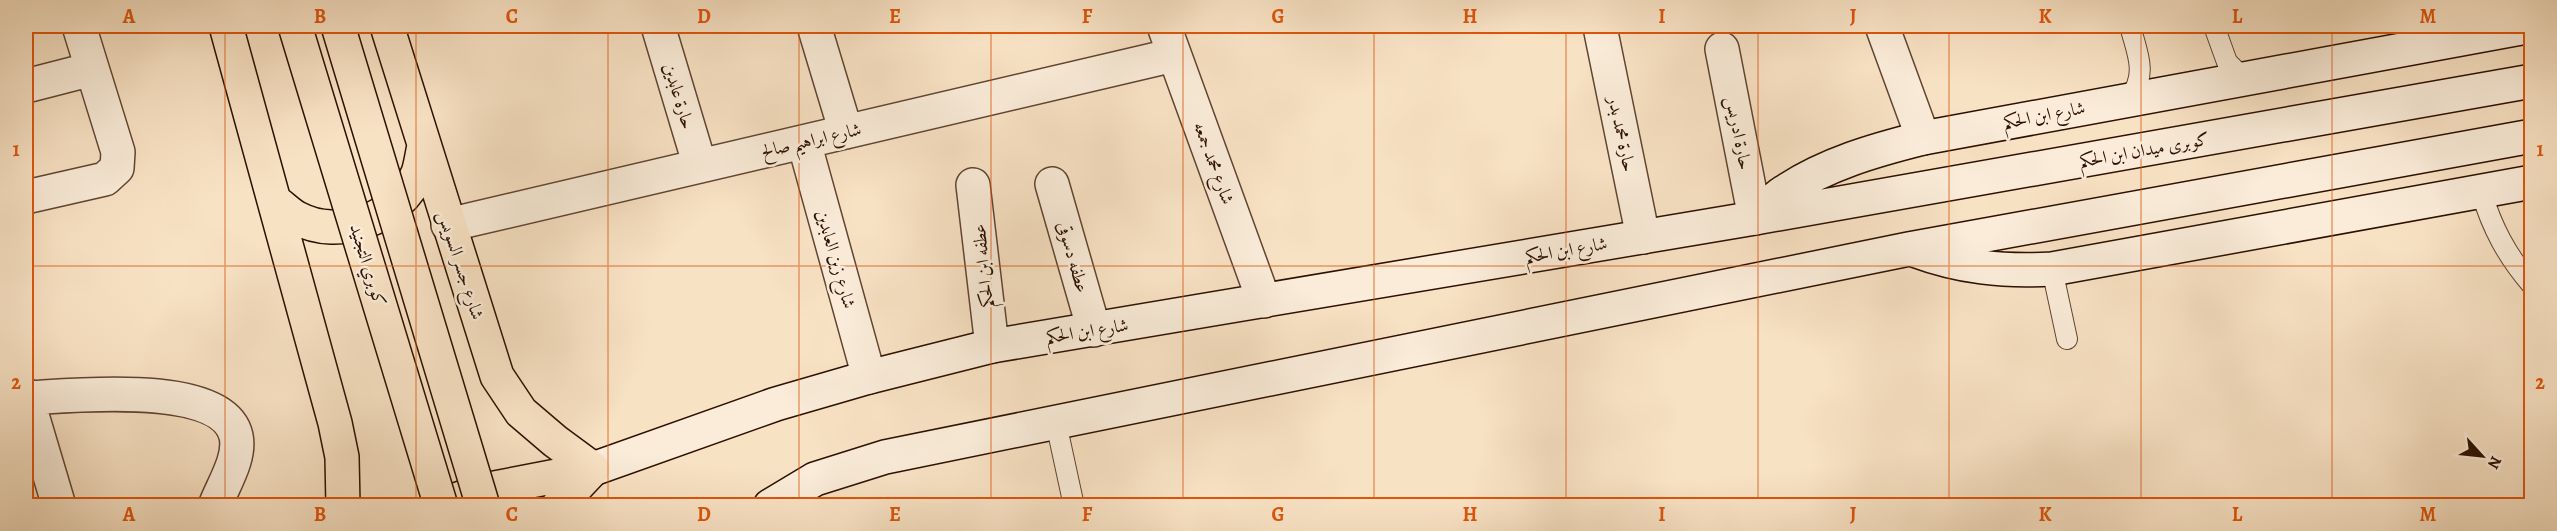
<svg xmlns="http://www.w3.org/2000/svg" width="2557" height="531" viewBox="0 0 2557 531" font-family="Alegreya,Amiri,serif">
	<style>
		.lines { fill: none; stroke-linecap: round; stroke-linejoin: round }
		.service-casing { stroke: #604431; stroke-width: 22 }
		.minor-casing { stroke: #604431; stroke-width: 36 }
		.secondary-casing { stroke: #2d1000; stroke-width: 36 }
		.primary-casing { stroke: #2d1000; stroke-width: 36 }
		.service { stroke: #faecd9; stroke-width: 20 }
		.minor { stroke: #faecd9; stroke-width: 33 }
		.secondary { stroke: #faecd9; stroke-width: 33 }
		.primary { stroke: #f8e2c4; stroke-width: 33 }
		.primary-bridge-casing { stroke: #2d1000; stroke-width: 36; stroke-linecap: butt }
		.primary-bridge { stroke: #f8e2c4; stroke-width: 33 }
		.grid { fill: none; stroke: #df550b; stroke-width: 1.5; stroke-opacity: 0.55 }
		.labels { text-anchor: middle; stroke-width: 5; stroke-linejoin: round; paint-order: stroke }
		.street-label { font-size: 18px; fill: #2d1000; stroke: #faecd9 }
		.neatline { fill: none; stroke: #df550b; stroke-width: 2 }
		.grid-label { font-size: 20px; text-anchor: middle; font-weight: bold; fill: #df550b }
	</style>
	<rect width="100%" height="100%" fill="#f8e2c4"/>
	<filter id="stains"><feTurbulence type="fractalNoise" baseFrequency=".00333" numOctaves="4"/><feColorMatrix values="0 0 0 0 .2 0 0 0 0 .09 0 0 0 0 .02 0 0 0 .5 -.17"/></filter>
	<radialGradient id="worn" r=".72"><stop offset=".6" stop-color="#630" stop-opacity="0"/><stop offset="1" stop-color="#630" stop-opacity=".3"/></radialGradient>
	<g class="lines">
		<defs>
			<path id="service" d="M2214 26 2227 62 2244 79
				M2130 98C2148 73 2137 53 2130 26
				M2481 191C2492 228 2507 256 2532 285
				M2052 269 2067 339
				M1056 423 1074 506"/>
			<path id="minor" d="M658 26 700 166
				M814 26 846 132
				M1164 26 1264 301
				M1882 26 1923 138
				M1601 32 1643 237
				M1722 49 1755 218
				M26 86 92 69
				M804 142 869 377
				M1052 184 1094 330
				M973 185 992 346
				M26 197 105 179 117 168 118 152 79 26
				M448 225 1174 55
				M26 395 59 506
				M26 398C70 396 223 379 236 436 241 458 223 485 215 506"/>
			<path id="secondary" d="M1757 217C1765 209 1774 198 1784 192 1826 164 1875 150 1923 138L2532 26
				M1914 250C1960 267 2003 272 2052 269L2532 182
				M593 469 776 404 869 377 992 346 1755 218 2532 81
				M770 506 815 479 885 457 1909 249 2532 136"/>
			<path id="primary" d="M226 26 335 423 342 457 343 506
				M387 26 497 376 521 412 555 441 593 469
				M274 201C282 206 289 214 297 218 339 241 400 218 418 173 421 164 422 154 424 146
				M438 506 484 490 593 469
				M558 506 593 469"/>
		</defs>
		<use href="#service" class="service-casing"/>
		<use href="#minor" class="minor-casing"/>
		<use href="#secondary" class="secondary-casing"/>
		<use href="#primary" class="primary-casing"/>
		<use href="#service" class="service"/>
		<use href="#minor" class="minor"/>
		<use href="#secondary" class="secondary"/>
		<use href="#primary" class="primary"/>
		<defs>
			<path id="primary-bridge" d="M295 26 441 506
				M338 26 483 506"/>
		</defs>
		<use href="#primary-bridge" class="primary-bridge-casing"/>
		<use href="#primary-bridge" class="primary-bridge"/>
	</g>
	<path class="grid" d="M225 26V506M416 26V506M608 26V506M799 26V506M991 26V506M1183 26V506M1374 26V506M1566 26V506M1758 26V506M1949 26V506M2141 26V506M2332 26V506M26 266H2532"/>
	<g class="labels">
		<g class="street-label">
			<text transform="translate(679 96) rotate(73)" y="6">حارة عابدين</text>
			<text transform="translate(2044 115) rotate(-11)" y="6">شارع ابن الحكم</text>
			<text transform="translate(1739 133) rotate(79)" y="6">حارة ادريس</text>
			<text transform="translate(1622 134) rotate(78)" y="6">حارة محمد بدر</text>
			<text transform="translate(811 140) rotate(-13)" y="6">شارع ابراهيم صالح</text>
			<text transform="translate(2144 150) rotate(-10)" y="6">كوبرى ميدان ابن الحكم</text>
			<text transform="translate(1214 163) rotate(70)" y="6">شارع محمد جمعه</text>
			<text transform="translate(1566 250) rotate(-10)" y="6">شارع ابن الحكم</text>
			<text transform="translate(1073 257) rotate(74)" y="6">عطفه دسوقى</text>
			<text transform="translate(836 259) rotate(74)" y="6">شارع زين العابدين</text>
			<text transform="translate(368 265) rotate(73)" y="6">كوبري التجنيد</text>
			<text transform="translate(461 265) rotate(72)" y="6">شارع جسر السويس</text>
			<text transform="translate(983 266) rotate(-96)" y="6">عطفه ابن الحكم</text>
			<text transform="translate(1087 331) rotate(-9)" y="6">شارع ابن الحكم</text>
		</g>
	</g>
	<rect width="2557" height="531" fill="none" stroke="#f8e2c4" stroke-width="66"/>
	<g transform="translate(2482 456) rotate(117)" stroke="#faecd9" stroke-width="4.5" paint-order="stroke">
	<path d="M0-4.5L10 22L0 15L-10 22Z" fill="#2d1000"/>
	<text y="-9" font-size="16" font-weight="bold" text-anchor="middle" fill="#2d1000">N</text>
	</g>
	<rect x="33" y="33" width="2491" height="465" class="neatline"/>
	<g class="grid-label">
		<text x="129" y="23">A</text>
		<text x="320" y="23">B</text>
		<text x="512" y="23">C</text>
		<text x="704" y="23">D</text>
		<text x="895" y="23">E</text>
		<text x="1087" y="23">F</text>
		<text x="1278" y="23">G</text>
		<text x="1470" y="23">H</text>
		<text x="1662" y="23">I</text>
		<text x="1853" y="23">J</text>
		<text x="2045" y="23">K</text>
		<text x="2237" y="23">L</text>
		<text x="2428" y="23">M</text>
		<text x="16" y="156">1</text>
		<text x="2540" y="156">1</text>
		<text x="16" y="389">2</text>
		<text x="2540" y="389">2</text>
		<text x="129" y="521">A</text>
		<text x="320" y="521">B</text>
		<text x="512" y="521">C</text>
		<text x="704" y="521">D</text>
		<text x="895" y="521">E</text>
		<text x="1087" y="521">F</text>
		<text x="1278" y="521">G</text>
		<text x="1470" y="521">H</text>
		<text x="1662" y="521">I</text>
		<text x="1853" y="521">J</text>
		<text x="2045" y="521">K</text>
		<text x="2237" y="521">L</text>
		<text x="2428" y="521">M</text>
	</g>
	<rect width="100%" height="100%" filter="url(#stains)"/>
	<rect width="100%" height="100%" fill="url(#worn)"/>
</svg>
